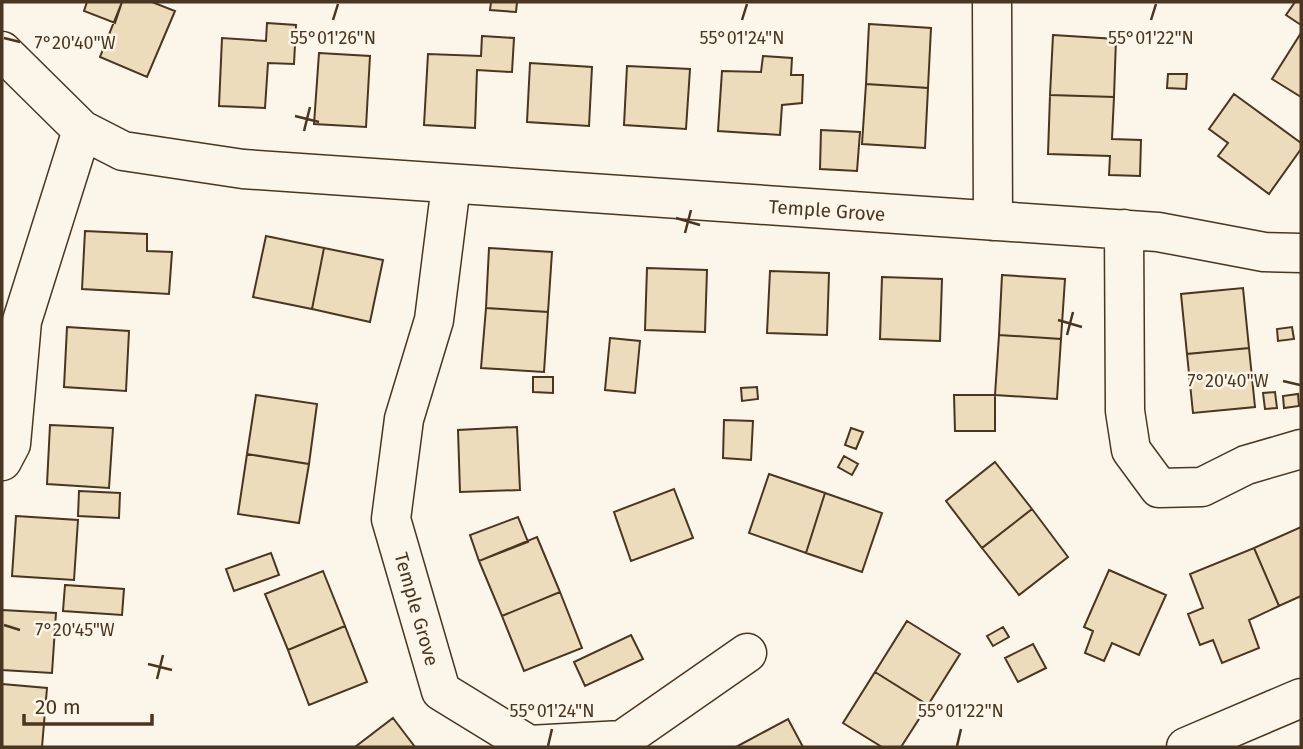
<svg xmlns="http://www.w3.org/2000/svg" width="1303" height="749" viewBox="0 0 1303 749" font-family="'Fira Sans',sans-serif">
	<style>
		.building { fill: #ecdcbc; stroke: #4a3520; stroke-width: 2 }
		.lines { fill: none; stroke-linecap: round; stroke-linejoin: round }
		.street-casing { stroke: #4a3520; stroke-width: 41 }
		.street { stroke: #fbf6e9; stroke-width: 38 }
		.ticks { fill: none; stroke: #4a3520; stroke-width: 2.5 }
		.labels { text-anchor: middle; stroke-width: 5; stroke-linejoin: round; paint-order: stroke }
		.street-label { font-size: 19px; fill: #4a3520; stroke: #fbf6e9 }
		.ticks-label { font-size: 18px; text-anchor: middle; fill: #4a3520; stroke: #fbf6e9; stroke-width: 5; stroke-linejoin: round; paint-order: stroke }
	</style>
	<rect width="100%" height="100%" fill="#fbf6e9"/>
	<path class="building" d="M87 2H122L115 23 84 11Z
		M122 2H152L175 11 147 77 100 57Z
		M491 2H517L516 12 490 10Z
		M1295 2H1301V25L1286 15Z
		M267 23 296 25 294 64 268 63 265 108 219 106 222 38 266 41Z
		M869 24 931 28 928 88 866 84Z
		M1301 33V97L1272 79Z
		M1053 35 1116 39 1114 97 1050 95Z
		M482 36 514 38 512 72 477 70 475 128 424 125 428 54 481 56Z
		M319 53 370 56 366 127 314 124Z
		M763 56 792 58 791 75H803L802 103 782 105 780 135 718 131 722 71 761 72Z
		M530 63 592 67 589 126 527 122Z
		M627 66 690 69 686 129 624 125Z
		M1168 74H1187L1186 89 1167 88Z
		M866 84 928 88 925 148 862 144Z
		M1234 94 1301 143V149L1269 194 1218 156 1228 143 1209 129Z
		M1050 95 1114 97 1112 139 1141 140 1140 176 1109 175 1110 156 1048 154Z
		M821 130 860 132 857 171 820 169Z
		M85 231 147 234V251L172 252 169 294 82 289Z
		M266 236 324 248 312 309 253 297Z
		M324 248 383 260 370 322 312 309Z
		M489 248 552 252 548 312 486 308Z
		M647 268 707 270 705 332 645 330Z
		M770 271 829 273 827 335 767 333Z
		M1002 275 1065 279 1061 339 999 335Z
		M882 277 942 279 940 341 880 339Z
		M1243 288 1249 348 1187 354 1181 294Z
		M486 308 548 312 544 372 481 368Z
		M67 327 129 331 126 391 64 387Z
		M1292 327 1294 339 1278 341 1277 329Z
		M999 335 1061 339 1057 399 995 395Z
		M610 338 640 341 635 393 605 390Z
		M1249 348 1255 407 1193 413 1187 354Z
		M533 377H553V393L533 392Z
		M757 387 758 399 742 401 741 388Z
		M1275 392 1277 408 1265 409 1263 393Z
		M1298 394 1299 406 1284 408 1283 396Z
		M256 395 317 404 309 464 247 454Z
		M954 395H995V431H955Z
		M724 420 753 421 751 460 723 458Z
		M50 425 113 428 109 488 47 484Z
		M517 427 520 490 460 492 458 430Z
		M851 428 863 432 856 449 845 445Z
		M247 454 309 464 299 523 238 514Z
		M844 456 858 464 852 475 838 467Z
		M995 462 1032 509 982 548 946 501Z
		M769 474 825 493 806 553 749 533Z
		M674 489 693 538 631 561 614 512Z
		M79 491 120 493 119 518 78 516Z
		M825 493 882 513 862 572 806 553Z
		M1032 509 1068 557 1019 595 982 548Z
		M16 516 78 520 74 580 12 576Z
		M518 517 528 542 479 561 470 535Z
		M1301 527V596L1279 606 1254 548Z
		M537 537 560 592 502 616 479 561Z
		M1254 548 1279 606 1249 620 1259 648 1222 663 1213 640 1200 645 1188 614 1203 608 1190 574Z
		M271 553 279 575 234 591 226 569Z
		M1109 570 1166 595 1139 655 1112 643 1104 661 1085 653 1093 631 1084 627Z
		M323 571 345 626 288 650 265 594Z
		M65 585 124 589 122 615 63 611Z
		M560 592 582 648 524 671 502 616Z
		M2 610 56 613 52 673 2 670Z
		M907 621 960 654 928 705 875 672Z
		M345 626 367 682 309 705 288 650Z
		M1003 627 1009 637 993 646 987 636Z
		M631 635 643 659 585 686 574 662Z
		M1033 644 1046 668 1018 682 1005 658Z
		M875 672 928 705 901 747H882L843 723Z
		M2 684 47 688 42 747H2Z
		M393 718 415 747H355Z
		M788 719 803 747H736Z"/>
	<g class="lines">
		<defs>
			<path id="street" d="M992 2 993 221
				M2 51 82 130 123 151 243 169 1158 232 1264 252 1301 253
				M451 185 434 320 404 419 391 519 441 691 529 745 622 740 747 653
				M1124 229 1125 411 1131 450 1159 488 1202 487 1246 465 1301 449
				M2 461 11 444 22 321 82 130
				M1186 747 1301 698"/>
		</defs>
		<use href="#street" class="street-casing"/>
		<use href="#street" class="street"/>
	</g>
	<path class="ticks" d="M333 20 338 4M742 20 747 4M1151 20 1156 4M4 38 20 42M295 116 319 122M304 131 310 107M676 218 700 225M685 233 691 210M1058 320 1082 327M1067 335 1073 312M1283 381 1300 385M4 625 20 630M148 664 172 670M157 679 163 655M548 746 552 729M957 746 961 729"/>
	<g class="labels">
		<g class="street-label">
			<text transform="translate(827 210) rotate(4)" y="7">Temple Grove</text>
			<text transform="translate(417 609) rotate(74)" y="7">Temple Grove</text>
		</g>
	</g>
	<g class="ticks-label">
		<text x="333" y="44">55°01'26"N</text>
		<text x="742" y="44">55°01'24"N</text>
		<text x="1151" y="44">55°01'22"N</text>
		<text x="75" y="49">7°20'40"W</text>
		<text x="1228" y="387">7°20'40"W</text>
		<text x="75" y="636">7°20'45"W</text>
		<text x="552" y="717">55°01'24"N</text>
		<text x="961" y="717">55°01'22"N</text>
	</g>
	<rect width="1303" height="749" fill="none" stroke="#4a3520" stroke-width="7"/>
	<path d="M24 714v10h128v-10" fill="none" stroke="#4a3520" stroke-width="3.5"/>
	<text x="35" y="714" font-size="21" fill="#4a3520" stroke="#fbf6e9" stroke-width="5" paint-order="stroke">20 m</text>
</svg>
